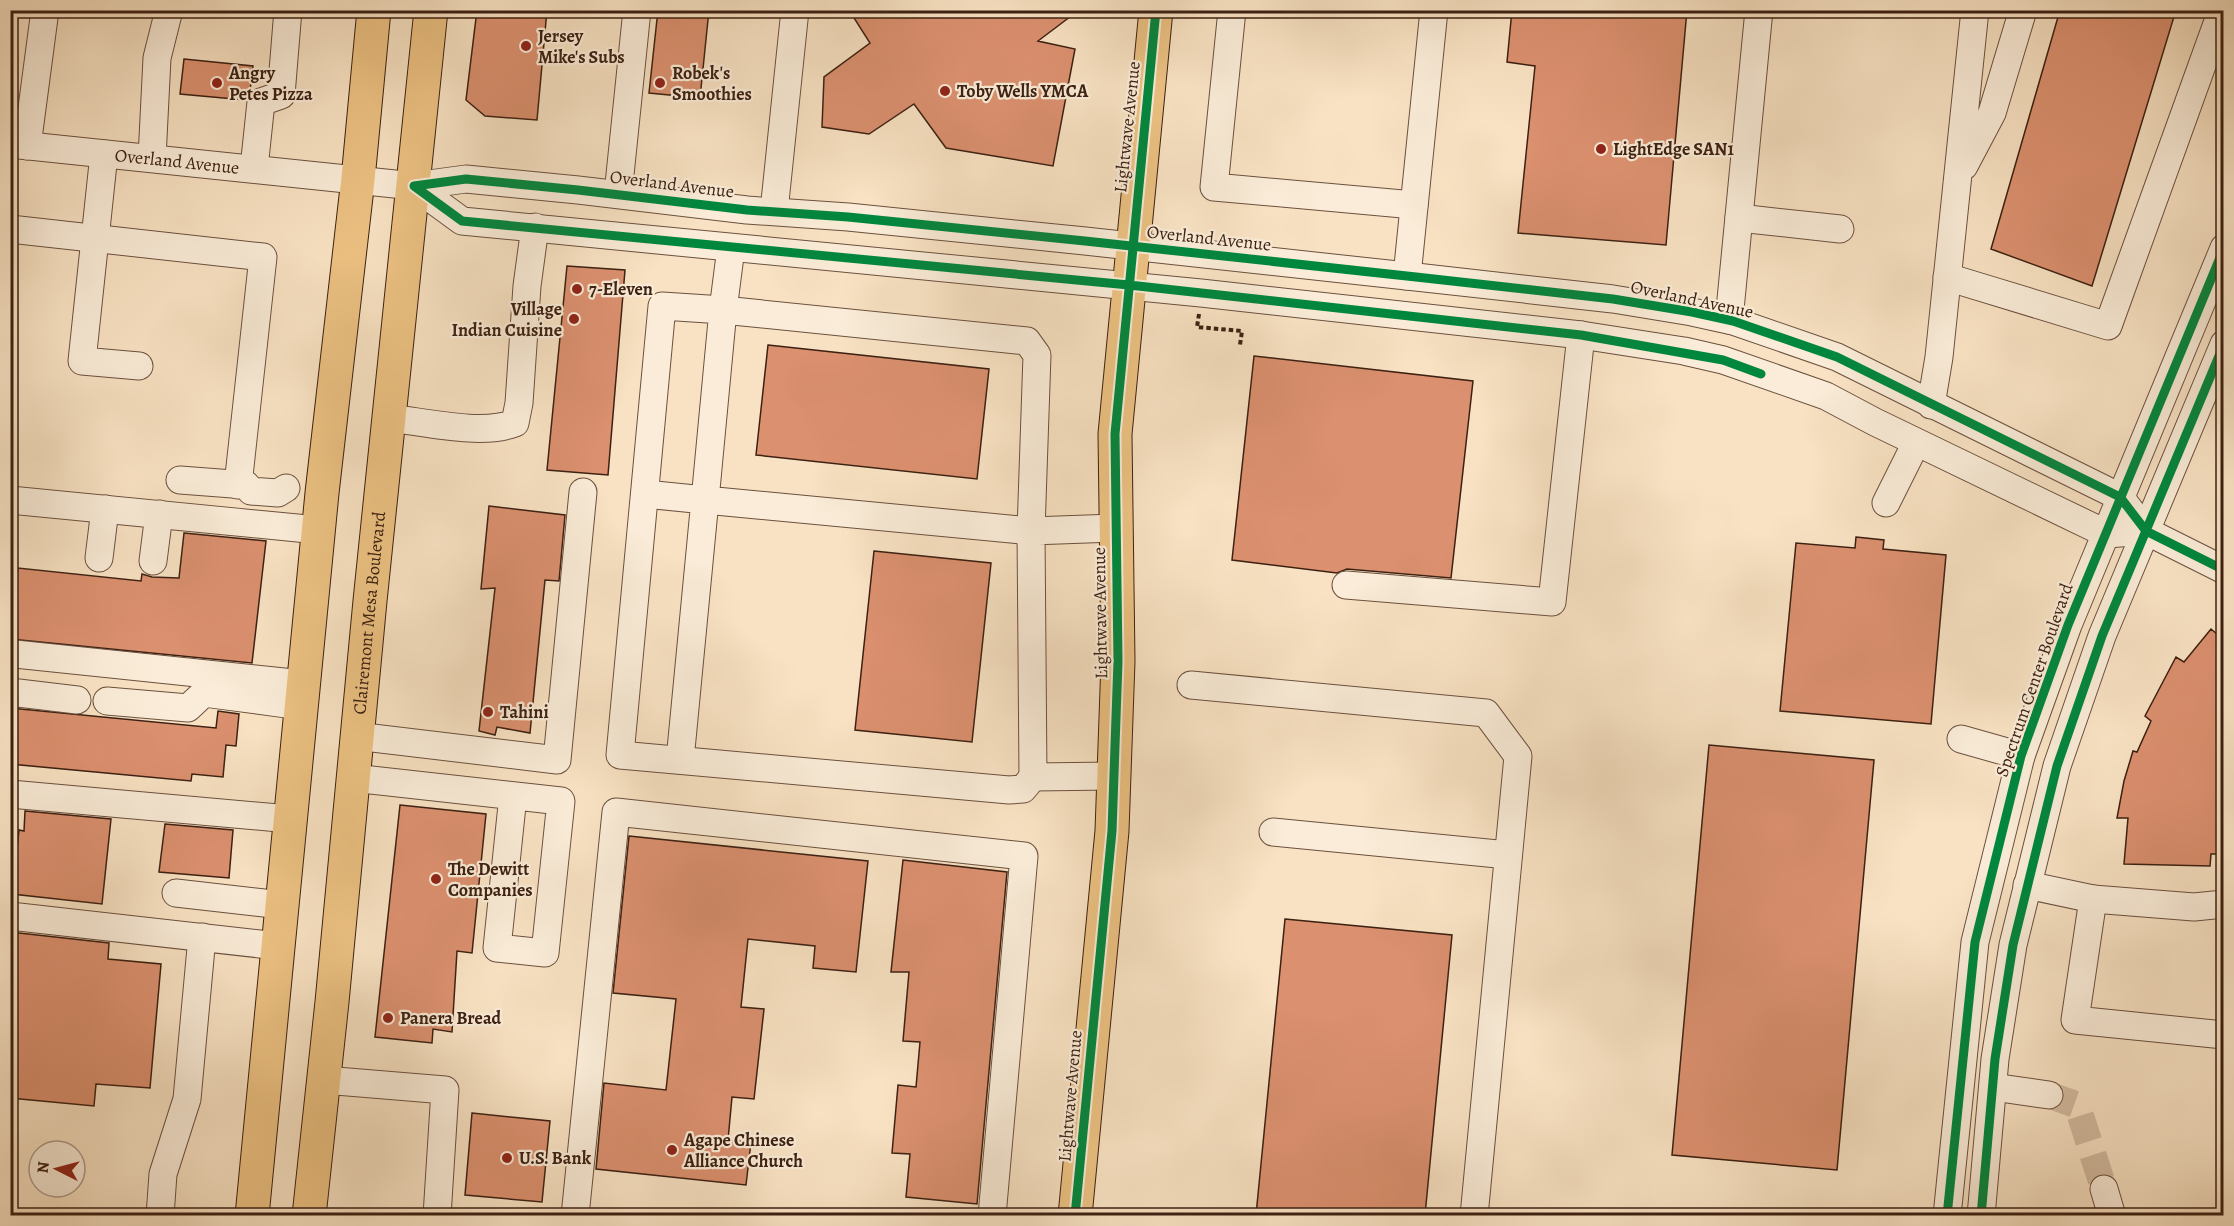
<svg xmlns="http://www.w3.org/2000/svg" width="2234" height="1226" viewBox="0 0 2234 1226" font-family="Alegreya,serif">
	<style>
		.building { fill: #db906f; stroke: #3c2012; stroke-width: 1.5 }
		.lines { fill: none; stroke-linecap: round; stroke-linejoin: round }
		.minor-tunnel { stroke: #d2bba0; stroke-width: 27; stroke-dasharray: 27 14; stroke-linecap: butt }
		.minor-casing { stroke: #6b503e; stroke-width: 29 }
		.major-casing { stroke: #3c2012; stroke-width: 35 }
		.path { stroke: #3c2012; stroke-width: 4; stroke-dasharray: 4.5 3; stroke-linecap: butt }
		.minor { stroke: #faecd8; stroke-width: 27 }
		.major { stroke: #ecc182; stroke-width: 33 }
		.cycleway-casing { stroke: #faecd8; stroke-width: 13 }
		.cycleway { stroke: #00873e; stroke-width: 9 }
		.poi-dot { fill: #8f2418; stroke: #faecd8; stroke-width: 2 }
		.labels { text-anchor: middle; stroke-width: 4.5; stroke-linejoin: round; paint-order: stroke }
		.poi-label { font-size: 18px; font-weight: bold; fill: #3c2012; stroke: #faecd8; text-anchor: start }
		.street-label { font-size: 18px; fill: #3c2012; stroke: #faecd8 }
	</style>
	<rect width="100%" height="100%" fill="#f8e2c3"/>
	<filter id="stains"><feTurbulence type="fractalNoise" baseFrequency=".00333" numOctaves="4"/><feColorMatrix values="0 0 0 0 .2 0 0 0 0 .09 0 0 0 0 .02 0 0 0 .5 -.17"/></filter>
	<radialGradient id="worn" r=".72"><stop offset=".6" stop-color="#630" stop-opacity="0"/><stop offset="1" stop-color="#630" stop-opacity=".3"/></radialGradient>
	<path class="building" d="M477 10H547L537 120 485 116 466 100Z
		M658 10H709L700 98 649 93Z
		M849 10H1079L1038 41 1075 49 1053 166 946 148 914 104 869 134 822 127 824 77 870 43Z
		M1512 10H1687L1666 245 1518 233 1535 66 1507 62Z
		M2060 10H2176L2092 286 1991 249Z
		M184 59 253 66 250 91 245 100 180 94Z
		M567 266 625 270 608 475 547 470Z
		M768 345 989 369 977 479 756 455Z
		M1254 356 1473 381 1451 578 1347 569 1337 573 1232 560Z
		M489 506 565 515 559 581 545 580 530 733 497 727 495 735 479 731 495 588 481 589Z
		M184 533 266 541 252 663 10 639 18 568 141 581 142 574 152 577 179 578Z
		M1856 537 1884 540 1883 549 1946 555 1931 724 1780 711 1796 543 1855 548Z
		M874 551 991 563 972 742 855 730Z
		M2211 629 2223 639 2222 854H2211L2210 866 2124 864 2128 818H2117L2124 781 2133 751 2137 752 2151 721 2145 716 2176 657 2184 662Z
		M10 708 216 728 218 711 239 714 236 746 226 745 223 777 192 774 191 781 10 764Z
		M1709 745 1874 760 1837 1170 1672 1155Z
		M400 805 486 814 472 953 457 951 452 1032 433 1029 432 1043 375 1037Z
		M25 811 111 819 102 904 12 894 19 830 24 831Z
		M165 824 233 830 229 878 159 872Z
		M629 836 868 861 856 972 813 968 815 946 748 939 741 1007 764 1009 754 1099 732 1097 728 1140 751 1142 746 1185 596 1169 604 1083 666 1090 676 999 613 993Z
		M903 860 1007 872 977 1204 906 1197 910 1154 892 1153 898 1085 916 1087 920 1042 903 1041 909 972H891Z
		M1285 919 1452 935 1425 1215H1256Z
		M10 932 109 943 108 959 161 964 150 1088 96 1084 94 1106 10 1098Z
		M472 1113 550 1121 542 1202 465 1195Z"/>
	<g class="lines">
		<path class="minor-tunnel" d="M2049 1095 2077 1105 2104 1189"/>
		<defs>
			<g id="minor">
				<path d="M1232 10 1214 187 1414 205"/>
				<path id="s1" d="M10 144 414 186 466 179 578 190 747 210 848 217 1085 241 1416 277 1613 299 1692 312 1733 321 1837 357 2120 497 2146 531 2224 570"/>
				<path d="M27 146 45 10"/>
				<path d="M104 154 82 361 139 366"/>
				<path d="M152 158 157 58 169 10"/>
				<path d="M1964 166 1992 113 2023 10"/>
				<path d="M254 168 261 102 281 95 288 10"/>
				<path d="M414 186 462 221 1201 293 1581 335 1684 351 1723 360 1826 396 1875 422 2107 534 2146 531"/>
				<path d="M618 194 637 10"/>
				<path d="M774 211 795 10"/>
				<path d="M1739 218 1840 229"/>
				<path d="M10 229 263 257 238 485"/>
				<path d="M731 248 723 310 1027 341 1037 355 1031 531 705 500 723 310 662 306 620 755 1009 790 1023 789 1033 777"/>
				<path d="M1407 276 1434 10"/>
				<path d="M1947 277 2108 326 2222 10"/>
				<path d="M1729 320 1759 10"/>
				<path d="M1931 405 1939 357 1975 10"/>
				<path d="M389 418C426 422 481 436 515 423L519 403 527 286 535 227"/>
				<path d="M180 480 246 485 251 491 278 493 286 488"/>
				<path d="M645 494 705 500 680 760"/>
				<path d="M10 500 318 530"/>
				<path d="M1886 503 1916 443"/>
				<path d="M99 558 105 509"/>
				<path d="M153 561 159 514"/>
				<path d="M1346 585 1552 602 1581 335"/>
				<path d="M15 654 303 684"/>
				<path d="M1191 685 1486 713 1518 756 1474 1216"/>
				<path d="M10 692 77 700"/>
				<path d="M107 701 188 708 204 693 301 706"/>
				<path d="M356 736 557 760 583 492"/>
				<path d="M1961 739 2021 756"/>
				<path d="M1114 776 1033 777 1031 531 1115 528"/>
				<path d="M353 778 561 801 545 953 497 948 513 796"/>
				<path d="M10 794 290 819"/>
				<path d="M1273 832 1508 855"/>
				<path d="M2027 885 2093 899 2075 1020 2224 1035"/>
				<path d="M176 893 282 905"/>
				<path d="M2093 899 2194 907 2224 904"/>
				<path d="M10 916 278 946"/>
				<path d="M324 1080 445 1090 437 1216"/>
				<path d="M1993 1087 2049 1095"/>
				<path d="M2104 1189 2112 1216"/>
				<path d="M160 1216 163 1174 187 1099 202 937"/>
				<path d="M575 1216 616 812 1024 856 992 1216"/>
				<path d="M1947 1216 1975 942 2021 756 2068 625 2224 248"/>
				<path d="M1981 1216 1995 1059 2013 945 2057 766 2102 636 2224 344"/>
			</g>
			<g id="major">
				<path d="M252 1216 322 493 358 179 374 10"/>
				<path id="s2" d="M309 1216 332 1002 370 601 431 10"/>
				<path d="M1075 1216 1112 831 1118 661 1115 434 1156 10"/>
			</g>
		</defs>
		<use href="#minor" class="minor-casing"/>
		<use href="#major" class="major-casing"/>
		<path class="path" d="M1199 314 1197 327 1242 331 1240 345"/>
		<use href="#minor" class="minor"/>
		<use href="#major" class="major"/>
		<defs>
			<path id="cycleway" d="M414 186 466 179 578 190 747 210 848 217 1085 241 1416 277 1613 299 1692 312 1733 321 1837 357 2120 497 2146 531 2224 570
				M414 186 462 221 1129 285 1581 335 1723 360 1761 374
				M1075 1216 1112 831 1118 661 1115 434 1156 10
				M1947 1216 1975 942 2021 756 2068 625 2224 248
				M1981 1216 1995 1059 2013 945 2057 766 2102 636 2224 344"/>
		</defs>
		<use href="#cycleway" class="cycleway-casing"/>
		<use href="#cycleway" class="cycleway"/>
	</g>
	<g class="poi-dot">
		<circle cx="526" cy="46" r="6"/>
		<circle cx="217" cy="83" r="6"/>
		<circle cx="660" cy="83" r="6"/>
		<circle cx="945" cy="91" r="6"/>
		<circle cx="1601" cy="149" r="6"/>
		<circle cx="577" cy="289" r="6"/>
		<circle cx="574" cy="319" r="6"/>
		<circle cx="488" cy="712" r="6"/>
		<circle cx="436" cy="879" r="6"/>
		<circle cx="388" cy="1018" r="6"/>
		<circle cx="672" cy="1150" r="6"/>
		<circle cx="507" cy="1158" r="6"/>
	</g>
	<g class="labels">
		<g class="poi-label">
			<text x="538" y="42">Jersey<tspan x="538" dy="21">Mike's Subs</tspan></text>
			<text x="229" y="79">Angry<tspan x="229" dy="21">Petes Pizza</tspan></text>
			<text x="672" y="79">Robek's<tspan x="672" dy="21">Smoothies</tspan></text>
			<text x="957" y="97">Toby Wells YMCA</text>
			<text x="1613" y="155">LightEdge SAN1</text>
			<text x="589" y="295">7-Eleven</text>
			<text x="562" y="315" text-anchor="end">Village<tspan x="562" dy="21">Indian Cuisine</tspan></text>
			<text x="500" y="718">Tahini</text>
			<text x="448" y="875">The Dewitt<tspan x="448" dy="21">Companies</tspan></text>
			<text x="400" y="1024">Panera Bread</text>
			<text x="684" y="1146">Agape Chinese<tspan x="684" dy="21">Alliance Church</tspan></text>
			<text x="519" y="1164">U.S. Bank</text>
		</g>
		<g class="street-label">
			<text transform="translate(1127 127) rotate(-84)" y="6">Lightwave Avenue</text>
			<text dy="6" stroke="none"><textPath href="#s1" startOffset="168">Overland Avenue</textPath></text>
			<text transform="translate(672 184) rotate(7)" y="6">Overland Avenue</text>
			<text transform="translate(1209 238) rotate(6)" y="6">Overland Avenue</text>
			<text transform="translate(1692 299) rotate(12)" y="6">Overland Avenue</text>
			<text dy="6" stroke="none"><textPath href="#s2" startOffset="606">Clairemont Mesa Boulevard</textPath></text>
			<text transform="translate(1100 613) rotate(-91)" y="6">Lightwave Avenue</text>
			<text transform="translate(2034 680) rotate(-71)" y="6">Spectrum Center Boulevard</text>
			<text transform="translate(1070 1096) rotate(-85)" y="6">Lightwave Avenue</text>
		</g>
	</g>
	<rect width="2234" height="1226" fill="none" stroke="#f8e2c3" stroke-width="36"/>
	<rect x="12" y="12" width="2210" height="1202" fill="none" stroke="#3c2012" stroke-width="3"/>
	<rect x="18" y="18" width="2198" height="1190" fill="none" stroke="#3c2012" stroke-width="1.5"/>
	<g transform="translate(57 1169) rotate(276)"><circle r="28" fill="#faecd8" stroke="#ae9a89" stroke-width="1.5"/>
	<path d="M0-4.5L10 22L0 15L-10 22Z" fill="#8f2418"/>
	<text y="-9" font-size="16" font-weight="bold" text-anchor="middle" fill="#3c2012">N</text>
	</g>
	<rect width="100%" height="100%" filter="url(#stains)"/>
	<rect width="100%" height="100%" fill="url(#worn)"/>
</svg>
